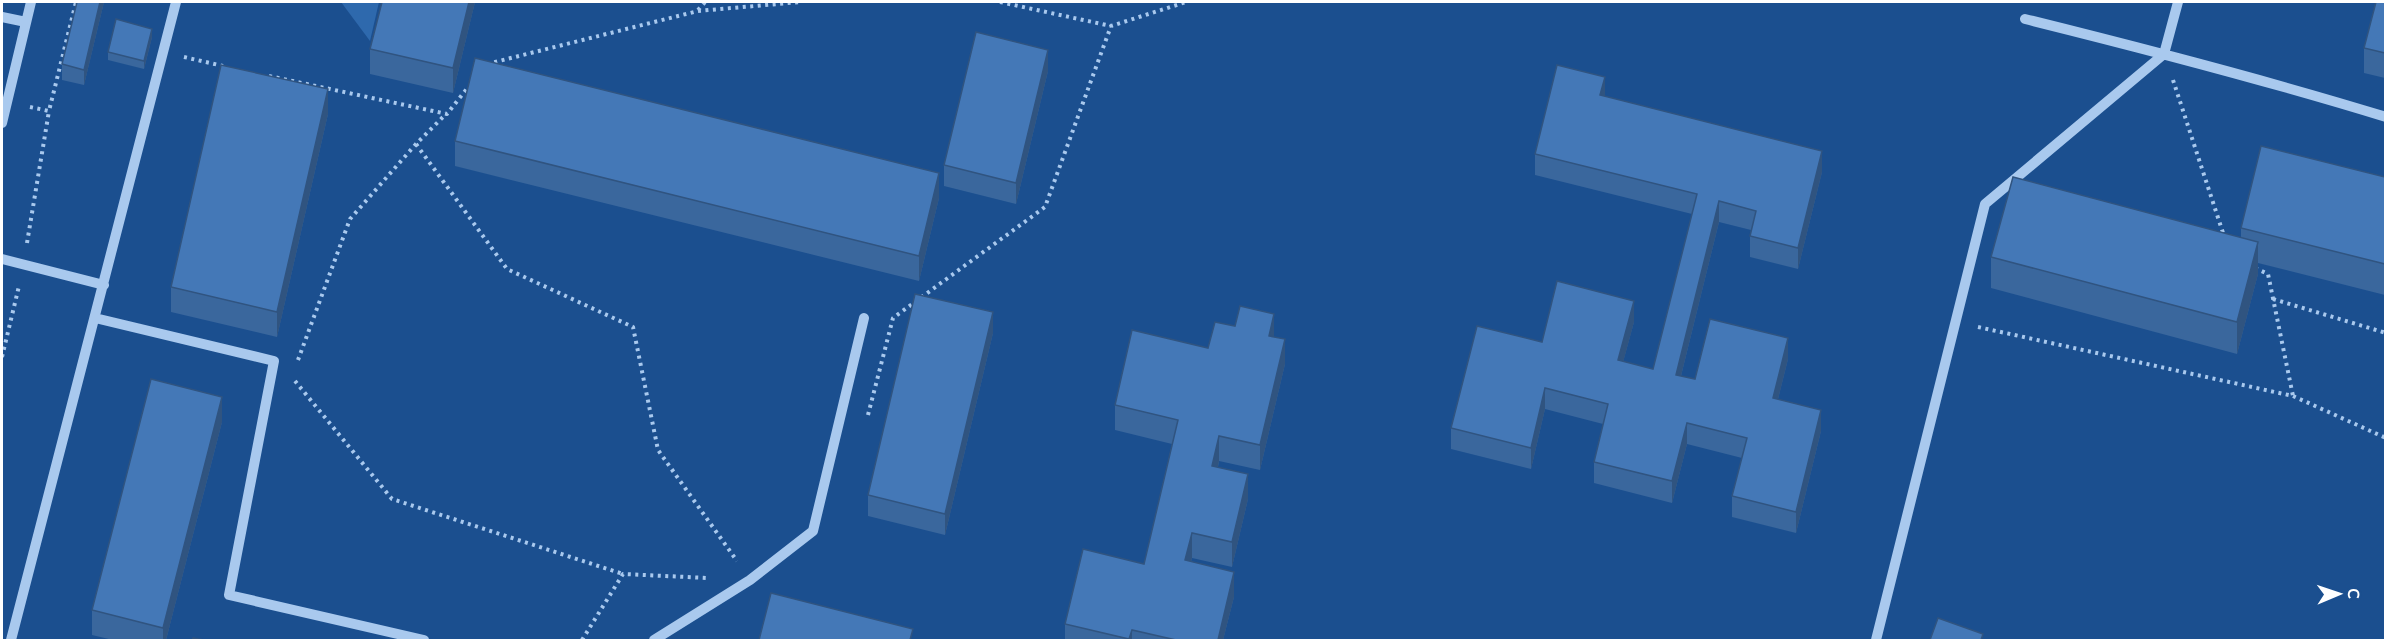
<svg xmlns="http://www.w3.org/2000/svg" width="2387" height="642" viewBox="0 0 2387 642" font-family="'Nunito Sans',sans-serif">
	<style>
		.green { fill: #2e69ad }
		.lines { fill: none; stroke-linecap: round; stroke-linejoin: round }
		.path { stroke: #a9c9ee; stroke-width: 4; stroke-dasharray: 3 4.5; stroke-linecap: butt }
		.minor { stroke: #a9c9ee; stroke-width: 10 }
		.wall { fill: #3a679d }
		.shaded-wall { fill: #305480 }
		.building { fill: #4478b7; stroke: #305480; stroke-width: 1.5 }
	</style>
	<rect width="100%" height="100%" fill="#1b4f8f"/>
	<path class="green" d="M341 2H379L370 41Z"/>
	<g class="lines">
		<path class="path" d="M1000 2 1111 26
			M698 10 705 2
			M184 57 223 66
			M487 64 698 11 800 2
			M269 76 447 114 469 86
			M2173 80 2224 236
			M30 107 49 111 76 2
			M416 144 507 269 633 327 658 450 737 561
			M27 243 49 111
			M2255 268 2268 274 2293 396
			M2273 299 2386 333
			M1978 327 2293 396 2386 438
			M2 357 19 286
			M298 360 350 219 416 144 446 114
			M295 381 392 499 623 574
			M868 415 893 318 1045 207 1111 26 1186 2
			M582 640 623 574 708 578"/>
		<path class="minor" d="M2 17 26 22
			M2025 19C2146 49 2266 80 2386 117
			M2 123 31 2
			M2 259 104 285
			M95 318 274 361 229 595 424 640
			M11 640 176 2
			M654 640 750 580 813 531 864 318
			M1876 640 1985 204 2164 54 2178 2"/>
	</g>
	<path class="wall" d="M104 2 84 85 62 80V64Z
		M475 2 453 93 370 74V49Z
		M2385 2V78L2364 73V48Z
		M152 37 144 69 108 60V52Z
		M1048 71 1016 204 944 186V165Z
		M1605 96 1822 172 1798 269 1750 257V236L1751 230 1719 222 1681 376 1695 379 1788 359 1778 399 1821 431 1796 533 1732 517V496L1742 458 1687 444 1672 503 1594 483V462L1603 424 1545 409 1531 469 1451 449V428L1542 342 1634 322 1623 362 1653 369 1692 214 1535 175V154Z
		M328 114 277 337 171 312V287Z
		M455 141 939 198 919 281 455 166Z
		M2385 177V295L2258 263V274L2237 354 1991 288V257L2241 237V228Z
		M993 333 945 535 868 516V495Z
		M1274 337 1285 364 1260 470 1219 461 1218 467 1248 499 1232 567 1192 558 1191 562 1234 597 1223 640H1065V624L1144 564 1172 444 1115 430V405L1208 348Z
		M222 422 166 640H113L92 635V610Z"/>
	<path class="shaded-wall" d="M100 2H104L84 85V70Z
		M469 2H475L453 93V68Z
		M152 29V37L144 69V61Z
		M1048 50V71L1016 204V183Z
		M1605 77V98L1600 95Z
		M328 89V114L277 337V312Z
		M1822 151V172L1798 269V248Z
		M939 173V198L919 281V256Z
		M1719 201V222L1676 396V375Z
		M2258 242V274L2237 354V322Z
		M1634 301V322L1618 381V360Z
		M993 312V333L945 535V514Z
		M1274 314V339L1269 336Z
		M1788 338V359L1773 419V398Z
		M1285 339V364L1260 470V445Z
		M1545 388V409L1531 469V448Z
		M222 397V422L166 640H163V628Z
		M1821 410V431L1796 533V512Z
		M1687 423V444L1672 503V481Z
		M1219 436V461L1212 491V466Z
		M1248 474V499L1232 567V542Z
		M1192 533V558L1185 585V560Z
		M1234 572V597L1223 640H1218Z
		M1132 630V640H1129V639Z"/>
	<path class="building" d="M77 2H100L84 70 62 64Z
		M382 2H469L453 68 370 49Z
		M2376 2H2385V53L2364 48Z
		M116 19 152 29 144 61 108 52Z
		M976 32 1048 50 1016 183 944 165Z
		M475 58 939 173 919 256 455 141Z
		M221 65 328 89 277 312 171 287Z
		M1557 65 1605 77 1600 95 1822 151 1798 248 1750 236 1756 211 1719 201 1676 375 1695 379 1710 319 1788 338 1773 398 1821 410 1796 512 1732 496 1747 438 1687 423 1672 481 1594 462 1608 404 1545 388 1531 448 1451 428 1477 326 1542 342 1557 281 1634 301 1618 360 1653 369 1697 194 1535 154Z
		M2261 146 2385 177V264L2241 228Z
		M2013 177 2258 242 2237 322 1991 257Z
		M915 294 993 312 945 514 868 495Z
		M1240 306 1274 314 1269 336 1285 339 1260 445 1219 436 1212 466 1248 474 1232 542 1192 533 1185 560 1234 572 1218 640H1176L1132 630 1129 639 1065 624 1083 549 1144 564 1178 420 1115 405 1132 330 1208 348 1215 322 1235 326Z
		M151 379 222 397 163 628 92 610Z
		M771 593 913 629 910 640H759Z
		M1938 618 1983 634 1981 640H1930Z
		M193 638 204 640H192Z"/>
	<rect width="2387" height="642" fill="none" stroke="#ffffff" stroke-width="6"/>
	<g transform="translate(2339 594) rotate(88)" stroke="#1b4f8f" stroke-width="4.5" paint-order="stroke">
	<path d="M0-4.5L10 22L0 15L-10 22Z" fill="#ffffff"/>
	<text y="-9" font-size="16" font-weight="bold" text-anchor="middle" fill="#ffffff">С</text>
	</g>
</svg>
